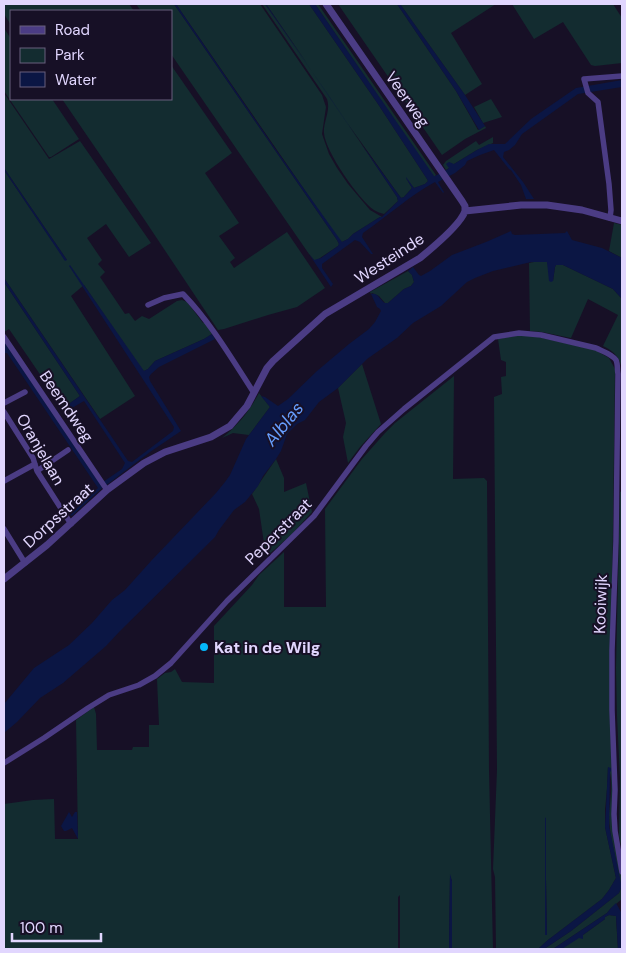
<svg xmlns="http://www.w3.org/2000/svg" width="626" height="953" viewBox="0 0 626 953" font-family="'DM Sans',sans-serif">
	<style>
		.green { fill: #132c30; fill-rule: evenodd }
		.water { fill: #0b1644 }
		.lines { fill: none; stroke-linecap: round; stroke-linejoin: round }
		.minor { stroke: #4b3c84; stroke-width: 5.5 }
		.tertiary { stroke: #4b3c84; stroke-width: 7 }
		.poi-dot { fill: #05b8fb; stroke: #171026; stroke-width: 2 }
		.labels { text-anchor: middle; stroke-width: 4; stroke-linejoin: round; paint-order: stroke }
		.street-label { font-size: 16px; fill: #e1d6fe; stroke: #171026 }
		.poi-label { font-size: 16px; font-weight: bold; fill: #e1d6fe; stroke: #171026; text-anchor: start }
		.water-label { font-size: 18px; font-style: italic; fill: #669dfc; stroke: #171026 }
	</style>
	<rect width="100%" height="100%" fill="#171026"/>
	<path class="green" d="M4 4H129L134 11H11V25L4 14Z
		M136 4H174L337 240 339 244 338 246 317 260H314L309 254 171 54V11H141Z
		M176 4H260L322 95 326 107 322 134 329 154 337 168 348 184 370 210 382 217H380L353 234 348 239 342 242 340 241Z
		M262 4H265L307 63 266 4H309L378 104 427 179 428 181 425 184 414 188 406 178 412 188 404 197 401 198 348 124 397 197 398 201 384 214C381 213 377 212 374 210 359 200 325 151 324 133 323 122 331 111 327 99Z
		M315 4H318L436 175 435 176H433Z
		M338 4H397L456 91 478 130 485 126 486 128 465 139 442 155Z
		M400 4H496L451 33 482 84 465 95Z
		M512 4H613L622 18V63L595 66 591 65 563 22 534 39Z
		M4 28 11 39V99H52L79 139 51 157H49L4 91Z
		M171 65 232 153 205 173 239 223 219 236 235 258 230 262 234 268 287 232 325 288 297 307 268 315 224 329 218 330 144 219 62 99H171Z
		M4 93 49 159 80 141 151 243 129 257 106 224 87 238 102 260 98 264 105 272 100 277 125 314 129 313 135 321 142 316 149 319 177 301 182 300 187 302 203 323H205L212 334 204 339 155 361 148 369 144 371 142 370 84 285 71 296 135 396 100 419 4 278V170L65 260H67L4 168Z
		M491 99 502 117 483 123 474 107Z
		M493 137V143L477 150 454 164H451L449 168 446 170 443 165 446 161 476 141 479 145Z
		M614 223 622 225V258L609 251Z
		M539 261 547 262 553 281 555 267 556 265H563L613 289 622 299V371C621 358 614 351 603 346L618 315 588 299 571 338 542 332 530 331 529 263Z
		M408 271 412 275 414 282 411 286 404 289 388 303H385L379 296 372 293 371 294 370 292Z
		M4 282 80 396 63 408 9 329 4 332Z
		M522 335 538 337 595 350 609 358 615 369 612 602 614 832 622 880V899L611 908 607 913 553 949H544L571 931 619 893 621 888C618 863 609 839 609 814 610 801 614 779 608 767L607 789 605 810V827L616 878 609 890 602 899 548 940 538 949H496L495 877 493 869 497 770 494 397 502 394 501 377 506 376V362L501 360 498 339 509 337ZM546 818V880L547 934 545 935V819Z
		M362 364 381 424 360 447 348 463 343 437 346 423 338 388Z
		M454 376 453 479 484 478 487 481 489 770 493 949H452V881L450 876 449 949H400V895L398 897V949H4V804L33 800 54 799 55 839H78L76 720 94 707 96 714 97 750H132L133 747H149V725H159L157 679 165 673 171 672 175 669 182 682 214 683V626L252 585 259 575 284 552V607H326L325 509 362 459 385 433 395 423Z
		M259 393 270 407 249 435 233 433 222 438C238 425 249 412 259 393Z
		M276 459 284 478V492L306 483 312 512 292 534 266 557 259 509 252 494Z
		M622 491V845L621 846 619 835 620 778 617 716 616 668 620 492Z
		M609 915 616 916V918L618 949H559L583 935 605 919V917Z"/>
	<path class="water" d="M174 4H176L274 147 342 242 348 239 353 234 380 217H382L398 201 397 197 329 96 265 4H266L362 145 401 198 404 197 412 188 406 178V177L414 188 425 184 428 181 427 179 378 104 309 4H315L434 176H435L448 169 449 168 446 164 449 162 454 164 477 150 489 144H505L531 119 576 88 622 80V87L578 94 522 134 515 145 509 150 504 152 503 157 523 182 534 199H526L521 185 511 170 509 169 494 150 480 155 467 161 465 165 455 173 438 182 444 192 443 193 435 182C409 196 388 216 363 233L362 237 373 254H371L360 242 355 240 322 264V268L333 284 331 287 309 254 314 260 321 258 338 246 339 244 337 240Z
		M397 4H400L465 95 485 126 479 130 456 91Z
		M4 168 67 260 65 261 4 170Z
		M511 231 512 234 515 235 565 233 567 231 572 240 602 248 622 258V299L613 289 563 265H556L555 267 553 281 551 282 549 281 547 262H531L493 271 475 278 467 282 441 306 413 323 397 338 367 359 338 388 319 402 305 420 297 424 287 434 281 451 276 459 263 476 258 486 245 502 234 510 219 530 215 537 120 631 106 646 63 683 40 698 17 722 4 733V704L34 668 69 645 92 623 112 600 125 590 151 561 216 493 225 482 230 475 246 439 270 407 261 396 265 397 278 406 288 399 317 371 349 344 369 329 375 322 381 311 380 309 377 307 371 294C378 292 380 300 385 303H388L404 289 411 286 414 282 412 275 408 271 413 267 419 275 421 276 430 271 452 255 486 242Z
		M70 265 144 371 148 369 155 361 204 339 212 334 215 339 159 367 151 374 149 377 150 381 181 431 150 452 100 490 72 516 70 515 98 488 7 353H4V344L5 343 100 484 122 469 125 463 84 401 65 412 63 408 80 396 4 282V278L128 461 132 462 173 431 174 427 69 266Z
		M608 767 611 768V771L610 772 609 826 621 883V888L619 893 571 931 544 949H538L548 940 602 899 609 890 616 878 605 827Z
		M69 812 72 817 75 812H77L78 839 72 828 66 831H64L61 826Z
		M546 817V880L547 935H545V819Z
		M450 874 452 881V949H449Z
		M616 903 621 912 622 949H618L616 916 609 915 605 917V919L583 935V939L579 938 562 949H553L607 913 611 908Z"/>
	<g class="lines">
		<path class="minor" d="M610 218 611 210 609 184 598 102 588 93 584 79 622 76
			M148 305 164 298 183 294C211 323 232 359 254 393
			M4 337 107 490
			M4 403 25 392
			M4 412 33 458 37 471 71 524
			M37 471 68 450
			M4 481 35 464
			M4 529 25 563
			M4 763 44 738 88 708 109 695 139 685 155 676 171 663 227 601 314 516 366 446 378 432 404 409 494 337 519 333 541 335 596 348C602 351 612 354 616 360 618 364 617 370 618 374L616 541 612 650V710L615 790 614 814 615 831 622 872"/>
		<path class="tertiary" d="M326 4 462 201 465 206V211
			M465 211 521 205H547L582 210 622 221
			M4 579 47 545 107 490 144 463 165 452 211 437 230 426 247 406 267 368 273 361 325 314 420 258C431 249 461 224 465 211"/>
	</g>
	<circle class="poi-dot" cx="204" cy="647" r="5"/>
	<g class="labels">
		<g class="street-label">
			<text transform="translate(408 99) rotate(55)" y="6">Veerweg</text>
			<text transform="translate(389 258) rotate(-33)" y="6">Westeinde</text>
			<text transform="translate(67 406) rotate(56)" y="6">Beemdweg</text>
			<text transform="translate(41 449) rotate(60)" y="6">Oranjelaan</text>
			<text transform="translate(58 515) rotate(-42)" y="6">Dorpsstraat</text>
			<text transform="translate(278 531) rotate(-45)" y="6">Peperstraat</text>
			<text transform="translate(600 604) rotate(-88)" y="6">Kooiwijk</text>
		</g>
		<g class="poi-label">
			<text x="214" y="653">Kat in de Wilg</text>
		</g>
		<g class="water-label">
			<text transform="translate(284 424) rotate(-51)" y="6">Alblas</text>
		</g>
	</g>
	<rect width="626" height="953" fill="none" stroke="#e1d6fe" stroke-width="10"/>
	<rect x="10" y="10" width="162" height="90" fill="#171026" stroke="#685f7c"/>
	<rect x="20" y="26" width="25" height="8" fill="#4b3c84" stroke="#685f7c"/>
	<text x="55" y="35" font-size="15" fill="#e1d6fe">Road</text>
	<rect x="20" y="48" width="25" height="15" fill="#132c30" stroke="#685f7c"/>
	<text x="55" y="60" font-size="15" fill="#e1d6fe">Park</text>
	<rect x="20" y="72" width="25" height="15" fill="#0b1644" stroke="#685f7c"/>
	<text x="55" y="85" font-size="15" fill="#e1d6fe">Water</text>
	<path d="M12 933v8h89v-8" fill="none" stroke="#e1d6fe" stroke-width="2.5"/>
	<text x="20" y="933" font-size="15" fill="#e1d6fe" stroke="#171026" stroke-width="4" paint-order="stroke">100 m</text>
</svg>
